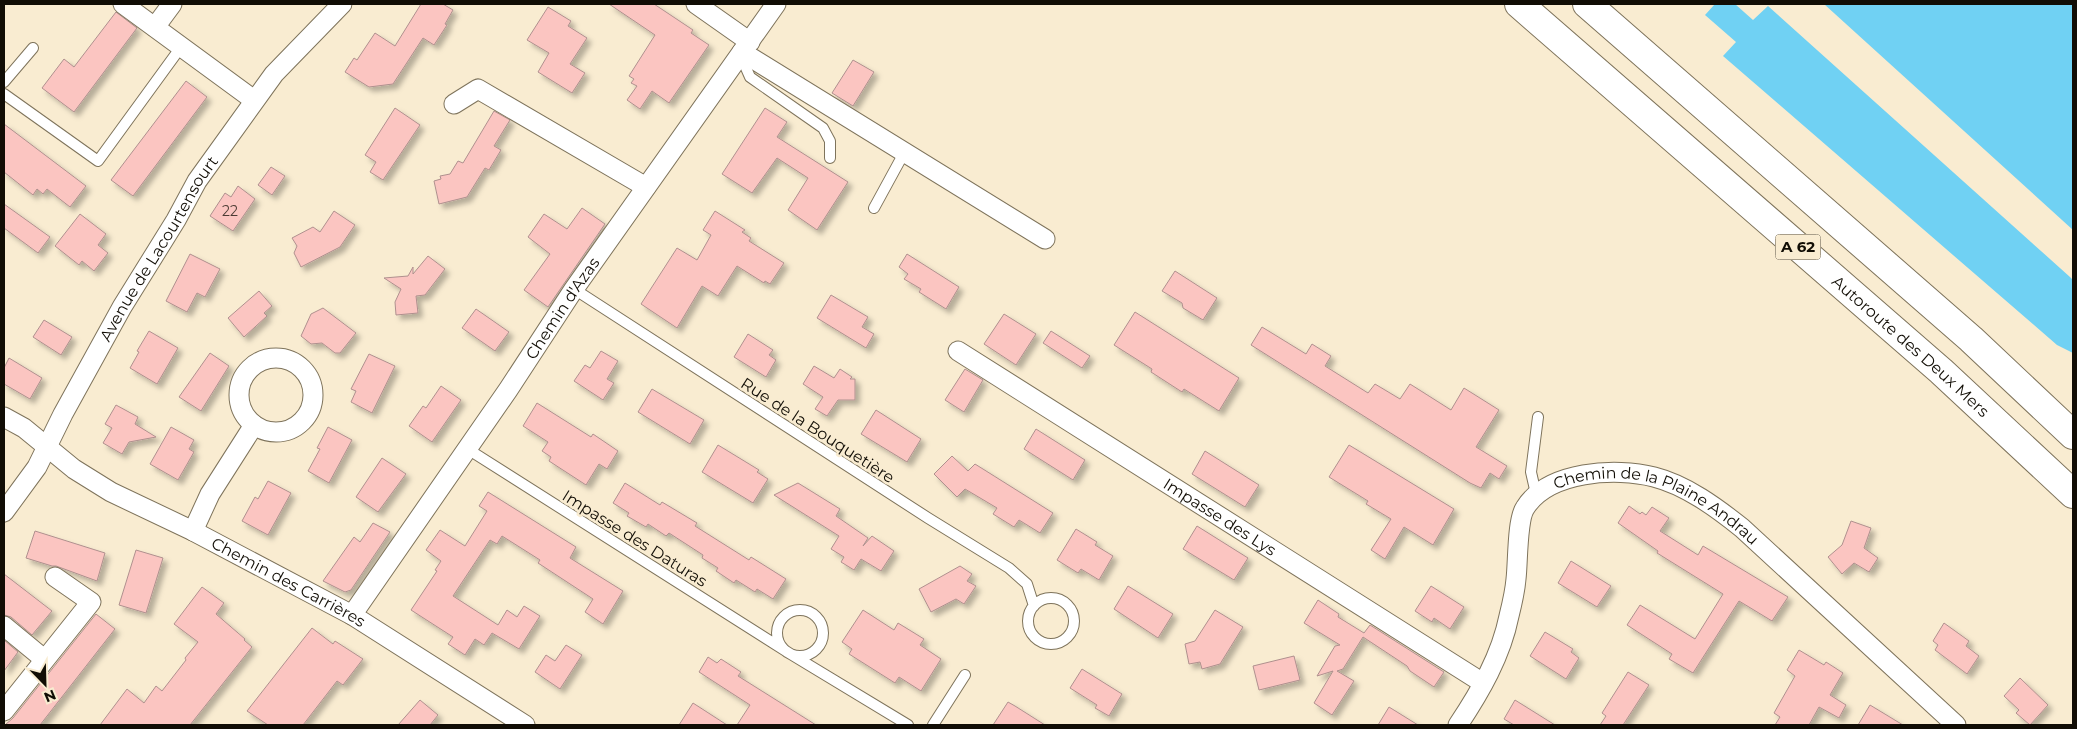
<svg xmlns="http://www.w3.org/2000/svg" width="2077" height="729" viewBox="0 0 2077 729" font-family="Montserrat,sans-serif">
	<style>
		.water { fill: #70d1f3 }
		.building { fill: #fbc5c1; stroke: #af908e; filter: url(#shadow) }
		.lines { fill: none; stroke-linecap: round; stroke-linejoin: round }
		.lane-casing { stroke: #7e735b; stroke-width: 12 }
		.street-casing { stroke: #7e735b; stroke-width: 21 }
		.highway-casing { stroke: #7e735b; stroke-width: 30 }
		.lane { stroke: #fff; stroke-width: 10 }
		.street { stroke: #fff; stroke-width: 19 }
		.highway { stroke: #fff; stroke-width: 28 }
		.labels { text-anchor: middle; stroke-width: 5; stroke-linejoin: round; paint-order: stroke }
		.number-label { font-size: 14px; fill: #4c3b34 }
		.shield { fill: #f9ecd1; stroke: #575042; stroke-width: 1 }
		.shield-label { font-size: 15px; font-weight: bold; fill: #110d05 }
		.street-label { font-size: 16px; fill: #110d05; stroke: #f9ecd1 }
	</style>
	<defs>
		<filter id="shadow"><feDropShadow dx="4.5" dy="4.5" stdDeviation="2.5" flood-color="#0004"/></filter>
	</defs>
	<rect width="100%" height="100%" fill="#f9ecd1"/>
	<path class="water" d="M1715 4H1735L1753 20 1768 6 2070 277 2073 280V353L2057 345 1723 56 1736 42 1705 15Z
		M1824 4H2073V230Z"/>
	<path class="building" d="M421 4H443L453 10 445 24 447 25 434 45 423 38 393 84 369 87 345 72 354 58 357 60 375 33 395 46Z
		M609 4H654L693 30 691 33 709 45 669 103 652 91 640 109 627 100 637 86 631 83 634 79 629 76 655 35Z
		M548 7 571 21 568 26 587 38 570 64 585 73 572 93 538 72 549 53 527 40Z
		M116 12 137 28 74 112 42 88 64 59 74 67Z
		M853 60 874 72 853 106 832 93Z
		M186 81 207 97 133 196 111 180Z
		M395 108 420 125 383 180 370 172 376 162 365 155Z
		M765 108 787 122 777 137 848 182 817 230 788 210 808 178 777 158 752 193 722 174Z
		M494 111 510 120 494 146 501 150 489 170 485 168 467 197 439 204 434 181 441 179 440 176 450 174 458 161 463 163Z
		M4 124 86 186 70 207 47 189 43 194 37 189 33 195 4 172Z
		M271 167 285 176 272 195 258 185Z
		M238 186 255 199 233 231 210 216 225 193 231 197Z
		M4 204 50 237 38 253 4 228Z
		M582 208 605 224 548 307 524 290 550 254 528 237 544 214 567 229Z
		M334 211 355 225 340 247 301 267 294 253 297 246 292 238 313 227 320 232Z
		M715 211 745 230 742 232 751 238 749 241 784 263 770 284 765 281 764 283 737 266 718 296 702 286 677 328 641 304 677 248 697 260 711 235 703 230Z
		M80 214 106 234 98 245 108 253 94 271 82 261 79 265 55 246Z
		M190 254 220 269 205 297 197 293 187 312 166 301Z
		M907 254 959 287 946 309 919 292 921 289 904 279 908 274 899 267Z
		M428 256 445 269 425 295 416 296 418 313 396 315 395 302 401 289 384 278 408 276 413 267V274Z
		M1175 271 1217 298 1203 320 1183 308 1182 303 1162 291Z
		M259 291 272 306 264 313 267 316 244 337 228 318Z
		M831 295 868 317 862 327 874 334 866 348 817 318Z
		M323 308 356 333 340 353H335L322 343 311 344 301 336 311 314Z
		M476 309 509 332 495 351 462 328Z
		M1135 312 1239 378 1219 411 1184 389 1182 392 1151 372 1152 369 1114 345Z
		M1004 314 1036 334 1016 365 984 344Z
		M44 320 72 337 61 355 33 337Z
		M1262 327 1306 354 1312 344 1331 356 1325 366 1368 393 1375 384 1400 399 1410 384 1451 410 1464 388 1499 410 1476 447 1507 466 1499 479 1490 473 1481 488 1470 483 1251 345Z
		M149 331 178 348 157 384 130 368 139 352 137 351Z
		M1051 331 1090 356 1082 368 1043 343Z
		M748 334 773 350 769 355 776 360 766 377 734 357Z
		M601 351 618 361 607 379 614 383 603 400 574 381 585 365 590 368Z
		M210 353 229 366 201 411 179 397Z
		M369 354 395 366 372 413 351 402 356 391 351 389Z
		M9 358 42 378 30 399 4 384V368Z
		M814 366 834 378 840 369 852 377 850 379H855V400H838L827 416 815 409 823 397 803 384Z
		M965 369 983 380 964 412 945 400Z
		M441 386 461 400 432 442 409 426 423 406 426 408Z
		M652 389 704 420 690 444 638 412Z
		M537 403 591 437 593 434 618 451 607 469 599 464 586 485 549 461 551 457 542 451 548 442 523 426Z
		M116 405 138 417 135 424 156 437 129 442 122 454 103 443 112 428 105 424Z
		M876 410 921 439 907 462 861 434Z
		M171 427 194 440 189 449 194 452 178 480 150 464Z
		M328 427 352 440 329 483 308 471 320 449 317 448Z
		M1036 429 1085 460 1073 480 1024 449Z
		M718 445 759 470 757 472 768 479 753 503 702 472Z
		M1349 445 1454 509 1433 545 1404 527 1385 559 1371 550 1391 519 1366 504 1368 501 1329 477Z
		M1205 451 1259 485 1245 507 1192 474Z
		M952 456 968 471 975 464 1053 513 1040 533 1019 520 1014 527 993 514 997 508 965 489 957 497 934 474Z
		M382 458 406 474 378 512 356 497Z
		M268 481 291 493 268 535 242 521 255 497 258 499Z
		M625 483 660 505 662 502 697 523 695 526 749 560 751 557 786 579 773 599 757 589 755 592 736 580 734 583 716 571 718 568 702 558 703 555 669 533 666 536 648 524 646 527 627 516 629 513 613 503Z
		M798 483 840 509 836 516 868 538 863 546 872 536 894 551 881 571 861 559 854 570 841 562 844 557 831 549 839 536 774 495Z
		M488 492 576 547 570 558 623 591 603 624 585 612 593 599 538 563 540 560 502 536 497 544 490 540 453 596 498 625 507 610 517 617 524 606 540 616 519 649 492 633 484 645 475 639 465 655 448 644 453 637 411 610 437 571 435 570 441 561 426 550 440 530 465 546 487 511 479 506Z
		M1629 506 1640 514 1642 512 1646 515 1652 507 1669 518 1660 531 1698 555 1703 546 1788 597 1772 621 1739 601 1693 673 1669 659 1672 654 1627 625 1640 605 1695 639 1723 594 1657 553 1658 551 1618 523Z
		M1851 521 1871 528 1864 548 1878 558 1869 572 1854 563 1842 574 1828 557 1842 545Z
		M373 523 390 532 351 590 345 592 323 581 354 537 360 542Z
		M1197 526 1248 558 1234 580 1183 549Z
		M1076 529 1097 542 1095 545 1113 556 1099 580 1081 569 1078 573 1057 560Z
		M35 531 105 553 97 581 56 566H52L26 558Z
		M136 550 163 558 146 613 119 605Z
		M1571 561 1611 586 1597 607 1558 583Z
		M960 566 972 574 967 581 976 586 964 604 956 599 931 612 919 589Z
		M4 574 52 611 32 635 11 617 4 615Z
		M1128 586 1173 614 1158 638 1114 609Z
		M1431 586 1464 607 1450 629 1434 618 1432 622 1415 611Z
		M202 587 224 603 216 614 245 639 244 640 252 647 190 725H100L127 689 144 703 156 686 162 691 186 660 185 658 198 642 174 624Z
		M1318 600 1339 614 1338 617 1364 633 1370 625 1444 672 1434 687 1410 671 1407 666 1363 637 1343 669 1337 671 1354 681 1332 715 1314 703 1333 671 1317 676 1335 646 1340 645 1304 623Z
		M863 610 894 630 898 623 924 639 920 645 941 659 921 691 899 677 895 683 849 654 852 649 842 642Z
		M1215 610 1243 627 1220 664 1202 669 1200 662 1189 664 1185 644 1195 641Z
		M96 614 115 629 40 725H5L13 718Z
		M1944 623 1969 641 1966 646 1979 656 1967 674 1935 650 1938 645 1933 641Z
		M312 628 333 644 335 641 363 659 343 685 337 681 303 725H268L247 711Z
		M1545 632 1573 649 1571 652 1579 658 1566 679 1530 656Z
		M4 640 18 652 4 671Z
		M566 645 582 655 560 689 535 672 546 655 555 661Z
		M1799 650 1824 665 1826 662 1843 673 1830 695 1846 705 1839 718 1819 707 1809 725H1775L1780 717 1774 713 1795 676 1787 670Z
		M1294 656 1300 680 1259 690 1253 666Z
		M708 657 717 663 721 659 741 672 738 676 816 725H737L750 705 699 672Z
		M1082 669 1122 694 1109 716 1095 708 1097 705 1070 688Z
		M1628 672 1649 685 1623 725H1600L1606 716 1602 713Z
		M2020 678 2048 705 2030 725 2016 713 2019 710 2004 696Z
		M420 700 438 715 430 725H398Z
		M1515 700 1555 725H1514L1504 719Z
		M1008 702 1015 706 1045 725H993Z
		M693 703 727 725H679Z
		M1870 705 1903 725H1858Z
		M1389 707 1418 725H1378Z"/>
	<g class="lines">
		<defs>
			<path id="lane" d="M747 56 746 68 750 77 823 128 830 141V158
				M4 82 33 48
				M4 94 98 161 181 47
				M874 208 904 153
				M574 289 928 518 1009 568 1027 584 1034 606
				M466 448 789 653 908 725
				M1536 494 1531 472 1538 417
				M1028 621a23 23 0 1 1 46 0a23 23 0 1 1-46 0Z
				M777 633a23 23 0 1 1 46 0a23 23 0 1 1-46 0Z
				M933 725 965 675"/>
			<g id="street">
				<path d="M123 4 254 100"/>
				<path d="M696 4 750 42"/>
				<path d="M155 27 172 4"/>
				<path d="M742 52 1045 239"/>
				<path d="M454 104 478 89 646 187"/>
				<path id="s1" d="M958 351 1483 683"/>
				<circle cx="276" cy="395" r="37"/>
				<path id="s2" d="M4 417 24 428 74 469 111 492 193 531 352 615 525 725"/>
				<path id="s3" d="M4 512 37 467 63 414 122 307 176 220 197 181 274 74 342 4"/>
				<path d="M193 531 210 494 254 425"/>
				<path id="s4" d="M352 615 508 390 574 289 776 4"/>
				<path d="M4 626 44 659"/>
				<path d="M4 711 91 602 55 577"/>
				<path id="s5" d="M1458 725C1480 692 1501 656 1509 616 1512 604 1515 591 1516 579 1518 563 1517 520 1525 508 1548 471 1616 467 1654 477 1686 485 1717 508 1742 528L1956 725"/>
			</g>
			<g id="highway">
				<path id="s6" d="M1519 4 1941 371 2073 494"/>
				<path d="M1587 4 1971 339 2073 435"/>
			</g>
		</defs>
		<use href="#lane" class="lane-casing"/>
		<use href="#street" class="street-casing"/>
		<use href="#highway" class="highway-casing"/>
		<use href="#lane" class="lane"/>
		<use href="#street" class="street"/>
		<use href="#highway" class="highway"/>
	</g>
	<g class="labels">
		<g class="number-label">
			<text x="230" y="216">22</text>
		</g>
		<rect class="shield" x="1775.5" y="234.5" width="45" height="25" rx="4"/>
		<g class="shield-label">
			<text x="1798" y="252">A 62</text>
		</g>
		<g class="street-label">
			<text dy="6" stroke="none"><textPath href="#s3" startOffset="306">Avenue de Lacourtensourt</textPath></text>
			<text dy="6" stroke="none"><textPath href="#s4" startOffset="372">Chemin d'Azas</textPath></text>
			<text dy="6" stroke="none"><textPath href="#s6" startOffset="520">Autoroute des Deux Mers</textPath></text>
			<text transform="translate(818 430) rotate(33)" y="6">Rue de la Bouquetière</text>
			<text dy="6" stroke="none"><textPath href="#s1" startOffset="310">Impasse des Lys</textPath></text>
			<text dy="6" stroke="none"><textPath href="#s5" startOffset="381">Chemin de la Plaine Andrau</textPath></text>
			<text transform="translate(635 538) rotate(32)" y="6">Impasse des Daturas</text>
			<text dy="6" stroke="none"><textPath href="#s2" startOffset="330">Chemin des Carrières</textPath></text>
		</g>
	</g>
	<rect width="2077" height="729" fill="none" stroke="#110d05" stroke-width="10"/>
	<g transform="translate(45 684) rotate(157)" stroke="#f9ecd1" stroke-width="4" paint-order="stroke">
	<path d="M0-4L9 19L0 12L-9 19Z" fill="#110d05"/>
	<text y="-8" font-size="14" font-weight="bold" text-anchor="middle" fill="#110d05">N</text>
	</g>
</svg>
